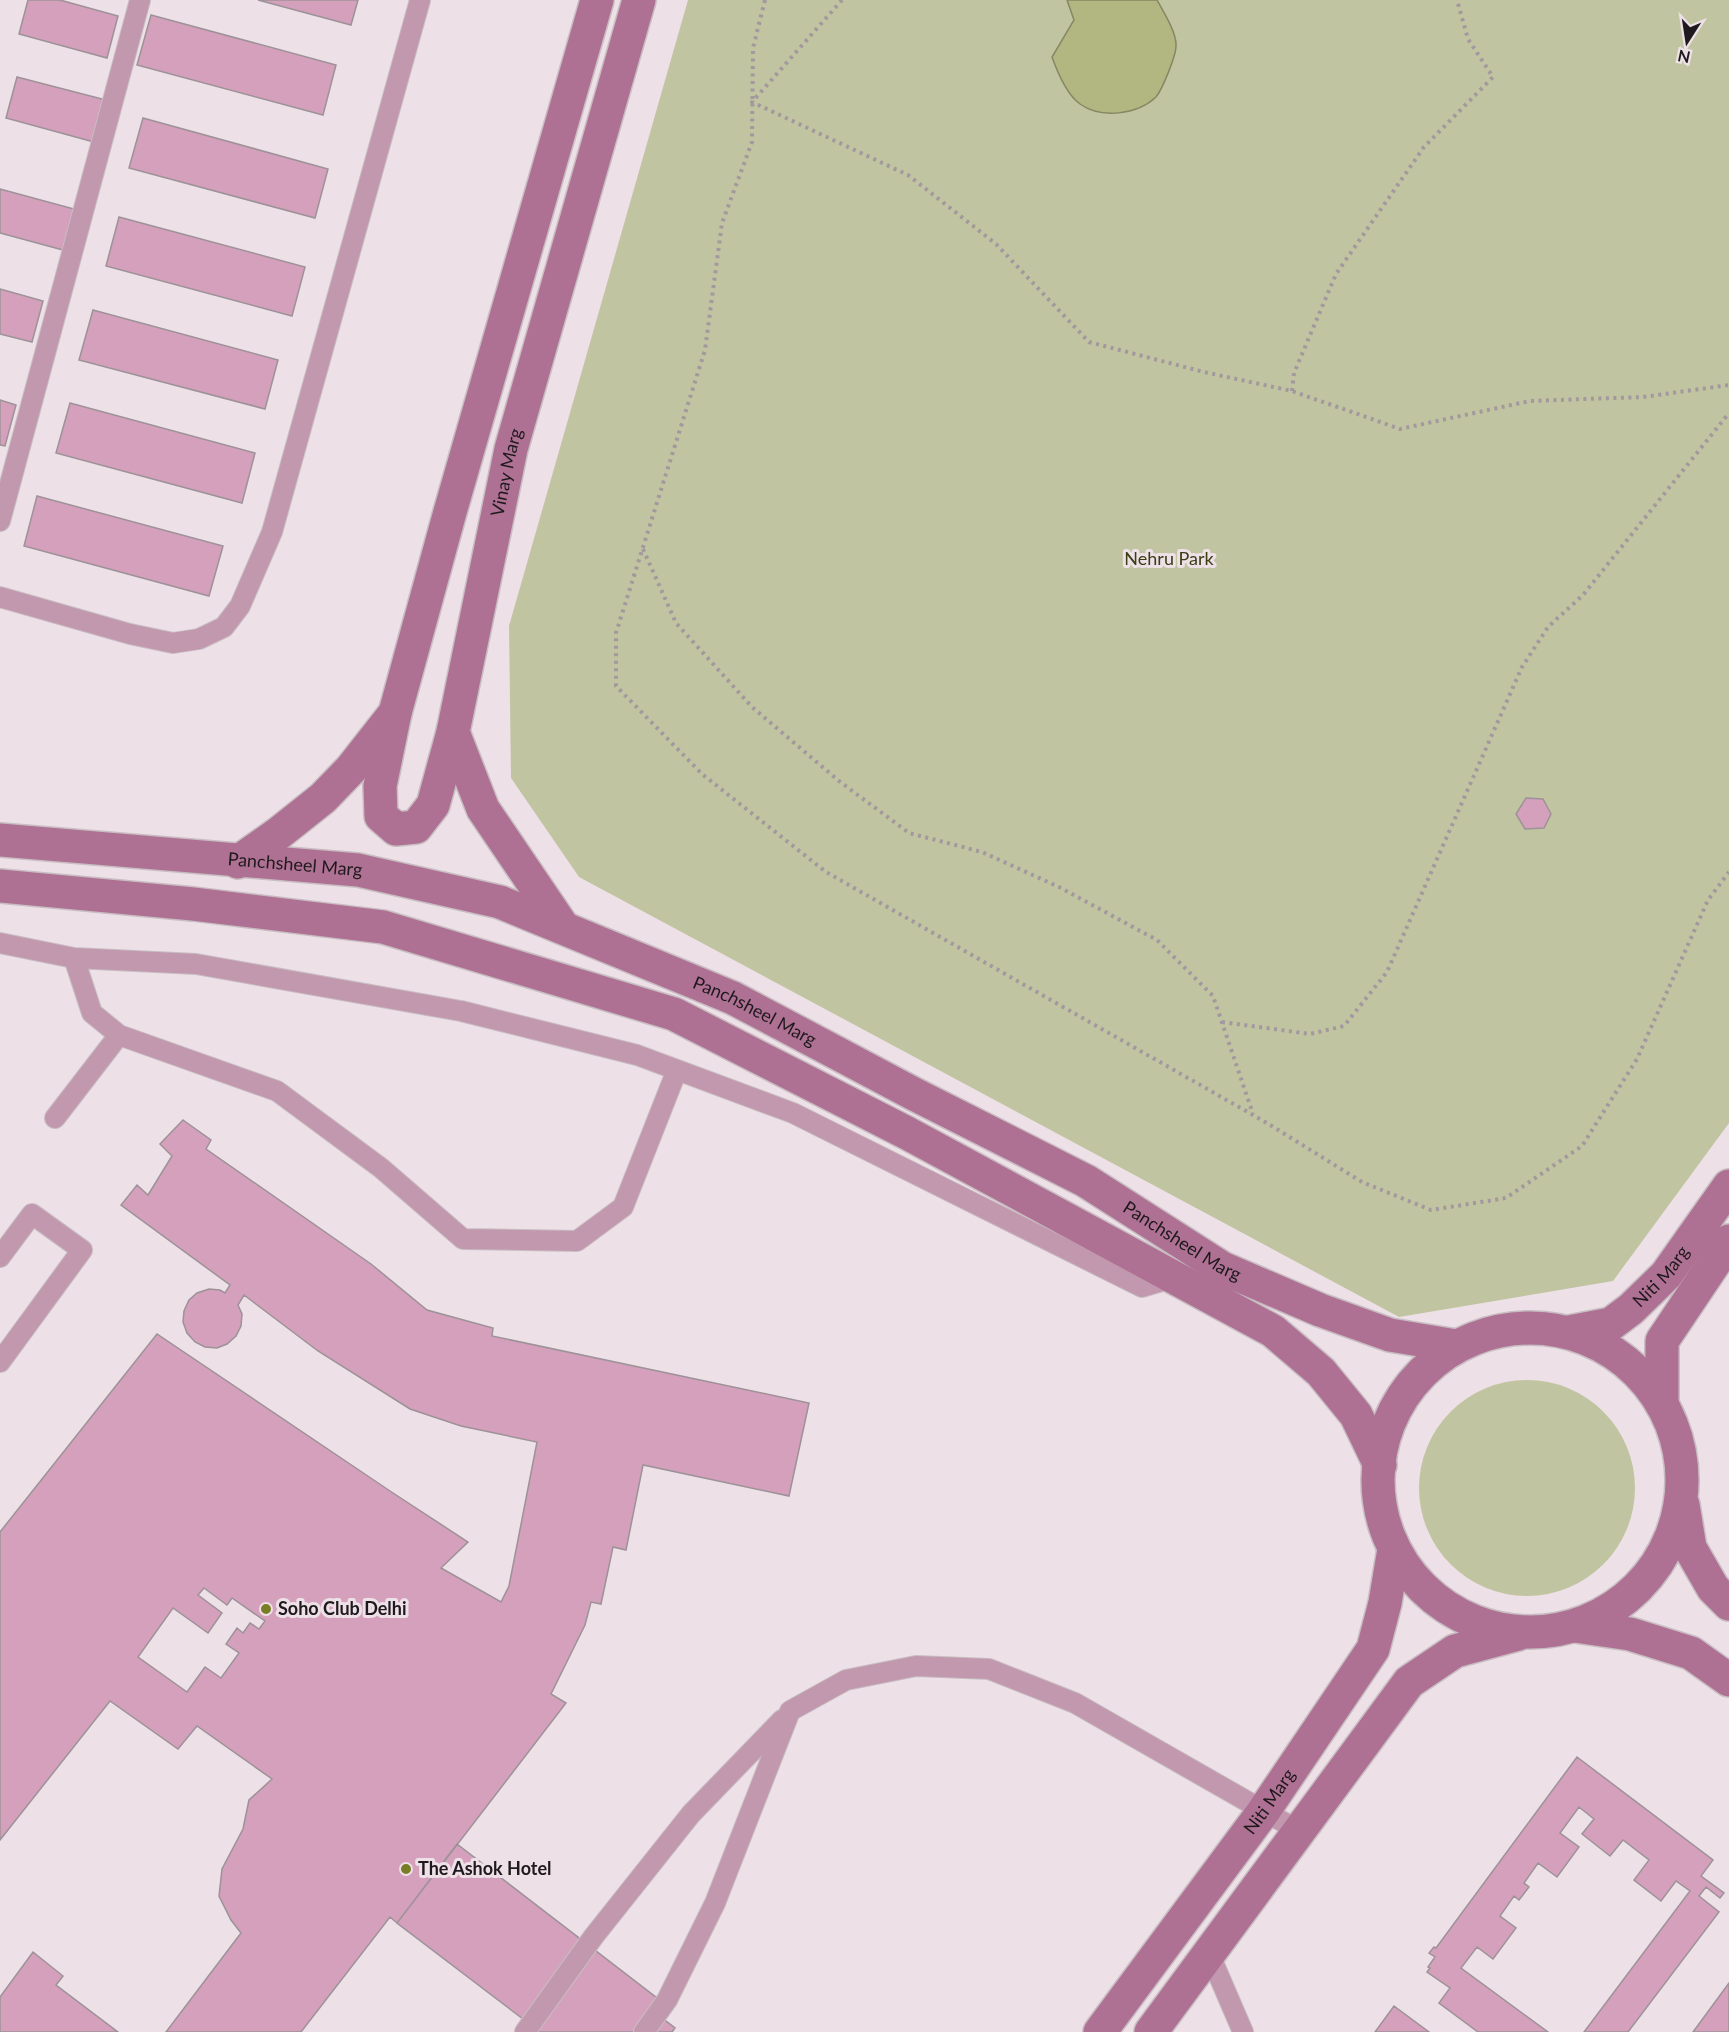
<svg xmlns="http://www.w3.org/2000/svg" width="1729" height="2032" viewBox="0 0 1729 2032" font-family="Lato,sans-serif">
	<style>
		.green { fill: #c1c4a1 }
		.water { fill: #b2b681; stroke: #868763; stroke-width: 1.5 }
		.building { fill: #d4a0bc; stroke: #9d9298; stroke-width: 1.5; fill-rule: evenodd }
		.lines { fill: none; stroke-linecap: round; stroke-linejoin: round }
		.lane-casing { stroke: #c8bdc2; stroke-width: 22 }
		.secondary-casing { stroke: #c8bdc2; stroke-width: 36 }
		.path { stroke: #a2989d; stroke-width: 4; stroke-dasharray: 3 4.5; stroke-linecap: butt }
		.lane { stroke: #c298ae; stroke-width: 20 }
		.secondary { stroke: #af7193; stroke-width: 33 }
		.poi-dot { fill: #797d26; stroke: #ede1e7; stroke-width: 2 }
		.labels { text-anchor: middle; stroke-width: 6; stroke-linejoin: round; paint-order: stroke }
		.street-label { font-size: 18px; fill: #1e191c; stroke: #ede1e7 }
		.park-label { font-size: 18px; fill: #3b3d13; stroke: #ede1e7 }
		.poi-label { font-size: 18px; font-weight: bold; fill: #1e191c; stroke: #ede1e7; text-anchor: start }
	</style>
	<rect width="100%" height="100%" fill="#ede1e7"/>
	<path class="green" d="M688 0H1729V1123L1613 1281 1399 1317 579 877 511 778 509 626Z
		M1419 1488a108 108 0 1 1 216 0a108 108 0 1 1-216 0Z"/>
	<path class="water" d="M1067 0H1157C1163 11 1177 33 1176 46 1176 56 1162 90 1156 97 1137 115 1101 119 1080 104 1066 94 1057 71 1052 57L1074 20Z"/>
	<path class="building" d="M28 0H60L118 16 107 58 19 34Z
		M258 0H358L351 25Z
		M151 15 336 65 323 115 137 65Z
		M17 77 106 100 94 142 6 118Z
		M143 118 328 169 315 218 129 168Z
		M0 189 74 209 63 250 0 233Z
		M119 217 305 267 292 316 106 266Z
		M0 289 43 301 32 342 0 334Z
		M93 310 278 360 265 409 79 360Z
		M0 400 16 405 5 446 0 445Z
		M70 403 255 453 242 503 56 453Z
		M37 496 223 546 209 596 24 546Z
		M1526 798 1543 799 1551 814 1544 828 1525 829 1516 814Z
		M183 1120 211 1140 206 1149 371 1264 427 1310 493 1328 492 1336 809 1403 789 1496 643 1465 626 1550 613 1547 601 1604 591 1602 585 1625 551 1694 566 1703 397 1923 390 1917 301 2032H166L241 1933 231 1920 219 1896 222 1869 243 1829 249 1800 272 1779 197 1726 178 1749 110 1701 0 1840V1532L157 1334 393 1493 468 1542 441 1568 501 1602 509 1586 537 1442 461 1426 410 1409 318 1351 244 1295 238 1305 242 1314 241 1326 236 1336 227 1344 217 1348 205 1347 195 1342 187 1333 183 1322 184 1311 189 1300 197 1293 209 1289 220 1290 225 1293 230 1285 121 1205 137 1185 148 1195 172 1156 160 1144ZM204 1588 227 1605 232 1598 265 1621 259 1629 250 1623 243 1633 237 1628 226 1644 239 1653 221 1678 205 1667 187 1692 138 1657 173 1608 208 1633 222 1613 198 1595Z
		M1577 1757 1713 1860 1701 1876 1724 1893 1720 1898 1706 1887 1699 1896 1719 1912 1628 2032H1584L1690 1891 1676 1881 1661 1901 1634 1880 1649 1860 1623 1840 1610 1856 1582 1834 1594 1819 1579 1807 1560 1833 1579 1847 1557 1877 1538 1863 1524 1883 1529 1887 1519 1900 1514 1896 1500 1916 1516 1928 1493 1959 1477 1947 1461 1968 1548 2032H1478L1439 2003 1450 1988 1427 1972 1430 1968 1428 1967 1435 1957 1429 1953 1434 1947 1436 1948Z
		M457 1844 657 1998 649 2008 675 2028 672 2032H540L397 1923Z
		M33 1952 63 1976 56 1985 118 2032H0V1997Z
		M1729 1983V2032H1693Z
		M1394 2006 1429 2032H1375Z"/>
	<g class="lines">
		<defs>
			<path id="lane" d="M0 521 140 0
				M0 597 130 634 173 643 199 639 224 627 240 606 272 532 420 0
				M0 943 74 958 196 964 461 1011 637 1055 793 1113 1142 1287 1176 1277
				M74 958 92 1013 119 1035 277 1091 381 1168 463 1239 577 1241 623 1207 677 1070
				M55 1118 119 1035
				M0 1257 32 1214 82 1250 0 1362
				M1209 1953 1243 2032
				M525 2032 594 1936 691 1814 782 1720
				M644 2032 667 2000 715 1903 790 1711 846 1680 916 1666 989 1669 1075 1703 1299 1831"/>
			<g id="secondary">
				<path id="s1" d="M395 713 380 786 381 816 396 829 416 827 433 805 453 732 511 449 639 0"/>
				<path d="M453 732 483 809 563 927"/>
				<path id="s2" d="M0 840 358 870 500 902 733 998 914 1094 1086 1181 1222 1268 1320 1310 1390 1335 1456 1346"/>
				<path d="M238 862 279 833 323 798 351 769 395 713 450 512 597 0"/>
				<path d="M0 886 193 904 383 927 674 1014 907 1133 1273 1331 1321 1372 1356 1415 1380 1465"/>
				<circle cx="1530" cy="1480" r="152"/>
				<path id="s3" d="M1569 1332 1611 1324 1631 1309 1666 1275 1729 1186"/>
				<path d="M1662 1401V1341L1729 1241"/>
				<path d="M1683 1505 1690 1548 1713 1588 1729 1604"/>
				<path d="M1575 1626 1630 1634 1691 1653 1729 1680"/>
				<path id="s4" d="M1100 2032 1263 1812 1373 1649 1385 1603 1394 1549"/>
				<path d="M1151 2032 1409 1682 1455 1651 1518 1634"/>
			</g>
		</defs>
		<use href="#lane" class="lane-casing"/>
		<use href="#secondary" class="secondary-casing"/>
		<path class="path" d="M765 0 753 48 752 142 722 223 705 350 616 633V686L702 774 826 872 1267 1123 1362 1182 1431 1210 1506 1198 1582 1146 1637 1059 1708 900 1729 872
			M842 0 752 102 908 175 996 244 1089 342 1204 372 1292 391 1400 429 1530 401 1643 397 1729 385
			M1292 391 1294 373 1336 274 1424 147 1493 77 1468 39 1457 0
			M643 549 676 623 752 707 839 781 909 833 982 852 1059 887 1157 940 1213 996 1253 1114
			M1222 1022 1310 1034 1344 1026 1387 972 1522 667 1548 627 1583 595 1729 413"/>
		<use href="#lane" class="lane"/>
		<use href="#secondary" class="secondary"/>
	</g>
	<g class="poi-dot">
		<circle cx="266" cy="1609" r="6"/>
		<circle cx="406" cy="1869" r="6"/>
	</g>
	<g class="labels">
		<g class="street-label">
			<text dy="6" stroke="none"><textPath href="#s1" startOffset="513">Vinay Marg</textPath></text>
			<text dy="6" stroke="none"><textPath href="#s2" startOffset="296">Panchsheel Marg</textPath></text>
			<text dy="6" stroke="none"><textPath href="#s2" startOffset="782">Panchsheel Marg</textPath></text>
			<text dy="6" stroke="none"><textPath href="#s2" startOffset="1268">Panchsheel Marg</textPath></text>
			<text dy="6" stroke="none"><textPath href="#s3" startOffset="112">Niti Marg</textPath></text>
			<text dy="6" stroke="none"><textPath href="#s4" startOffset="286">Niti Marg</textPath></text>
		</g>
		<g class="park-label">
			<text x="1169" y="565">Nehru Park</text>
		</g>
		<g class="poi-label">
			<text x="278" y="1615">Soho Club Delhi</text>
			<text x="418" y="1875">The Ashok Hotel</text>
		</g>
	</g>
	<g transform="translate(1687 42) rotate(192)" stroke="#ede1e7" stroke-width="4.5" paint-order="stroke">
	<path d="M0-4.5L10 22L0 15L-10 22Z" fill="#1e191c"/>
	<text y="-9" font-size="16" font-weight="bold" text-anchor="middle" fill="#1e191c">N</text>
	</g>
</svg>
